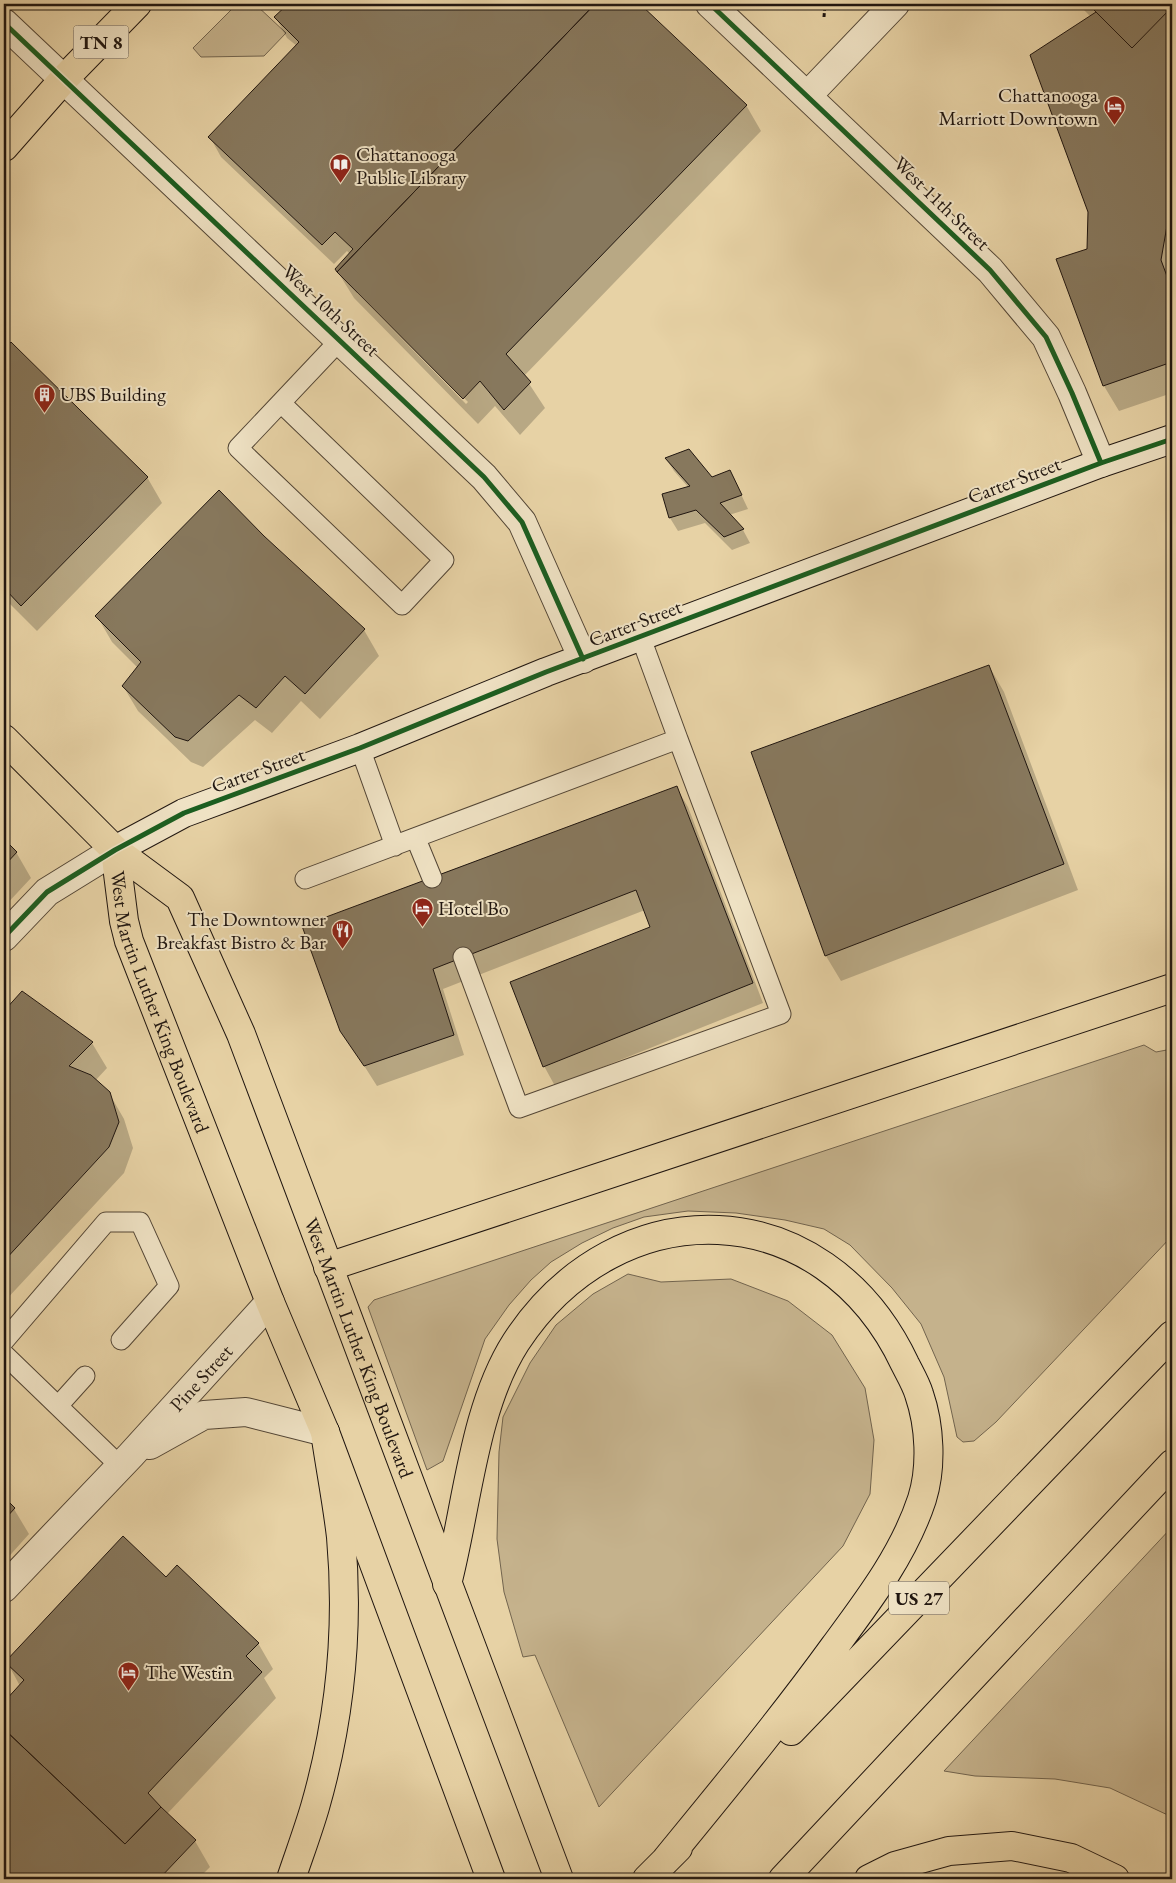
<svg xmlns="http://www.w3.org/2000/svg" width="1176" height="1883" viewBox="0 0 1176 1883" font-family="'EB Garamond',serif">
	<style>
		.green { fill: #c5b28c; stroke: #72644e }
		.shadow { fill: #0003; fill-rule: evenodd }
		.building { fill: #87785d; stroke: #201610 }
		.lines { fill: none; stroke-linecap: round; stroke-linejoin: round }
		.service-casing { stroke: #524535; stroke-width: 21 }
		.minor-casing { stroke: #524535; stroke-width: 30 }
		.tertiary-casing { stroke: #524535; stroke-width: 30 }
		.secondary-casing { stroke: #201610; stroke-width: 30 }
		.primary-casing { stroke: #201610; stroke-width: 30 }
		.motorway-casing { stroke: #201610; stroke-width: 30 }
		.path { stroke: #201610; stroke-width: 3; stroke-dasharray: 4 2.5; stroke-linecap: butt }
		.service { stroke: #efe2c4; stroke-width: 19 }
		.minor { stroke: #efe2c4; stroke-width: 28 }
		.tertiary { stroke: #efe2c4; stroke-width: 28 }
		.secondary { stroke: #efe2c4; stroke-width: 28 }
		.primary { stroke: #e7d2a5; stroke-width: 28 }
		.motorway { stroke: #e7d2a5; stroke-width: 28 }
		.cycleway-casing { stroke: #efe2c4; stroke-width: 8 }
		.cycleway { stroke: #1b5e20; stroke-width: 5 }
		.labels { text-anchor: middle; stroke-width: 4; stroke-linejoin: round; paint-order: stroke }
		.shield { fill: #efe2c4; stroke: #5e5346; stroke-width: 1 }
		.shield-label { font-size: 19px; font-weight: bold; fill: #201610 }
		.poi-label { font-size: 20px; fill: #201610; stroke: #efe2c4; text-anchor: start }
		.street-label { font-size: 20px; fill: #201610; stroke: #efe2c4 }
	</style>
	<rect width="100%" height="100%" fill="#e7d2a5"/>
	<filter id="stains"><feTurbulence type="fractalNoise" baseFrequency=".004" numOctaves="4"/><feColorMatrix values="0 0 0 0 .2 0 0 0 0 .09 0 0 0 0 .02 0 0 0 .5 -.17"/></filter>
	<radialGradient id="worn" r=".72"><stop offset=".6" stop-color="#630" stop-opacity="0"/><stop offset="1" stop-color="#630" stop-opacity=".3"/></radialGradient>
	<path class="green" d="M237 4H255L286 33 264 56 201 57 193 48Z
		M1144 1045 1156 1052 1172 1049V1236L996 1422 974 1441 963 1442 957 1437 944 1377 921 1324 892 1288 850 1245 824 1229 785 1220 736 1213 688 1211 644 1217 613 1228 582 1243 551 1262 531 1280 509 1305 485 1339 443 1461 427 1470 368 1307 374 1300Z
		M628 1274 661 1282 731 1279 788 1301 832 1335 865 1388 874 1440 870 1494 843 1546 599 1807 535 1655 523 1657 504 1592 497 1539 499 1452 503 1417 530 1363 556 1325 593 1294Z
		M1172 1527V1817L1110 1788 1055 1779 975 1776 944 1771Z"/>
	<path class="shadow" d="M289 4H638L746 105 761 131 524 376 545 408 520 435 495 406 478 424 354 298 336 269 350 254 347 251 334 264 221 157 210 137 297 46 287 38 276 18ZM358 291 468 402 466 404 357 293Z
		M1078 4H1172V393L1119 411 1104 386 1088 250 1091 17Z
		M11 344 147 477 162 503 37 631 4 598V351Z
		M666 459 712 479 730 471 748 509 729 515 743 530 750 543 732 550 705 523 678 531 670 518 663 495 688 487 674 471Z
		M263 537 364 630 379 656 320 719 301 701 272 733 255 720 203 767 191 762 138 711 123 686 138 668 112 642 97 616Z
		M989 666 1004 692 1078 890 841 981 826 956 753 753Z
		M676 787 688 807 763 1003 555 1086 544 1066 652 928 645 910 443 989 464 1055 377 1086 342 1031Z
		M4 841 16 852 31 878 4 907Z
		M23 993 92 1043 107 1068 95 1081 109 1093 124 1119 133 1148 124 1173 4 1302V1013Z
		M4 1499 14 1509 29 1534 4 1562Z
		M166 1579 258 1643 273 1669 264 1678 276 1698 167 1814 195 1841 210 1867 198 1879H4V1704L20 1686 7 1662Z"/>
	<path class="building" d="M288 4H595L337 272 335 269 353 249 335 232 322 245 208 137 299 42 274 17Z
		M595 4H640L747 105 506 354 531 382 504 410 480 381 463 399 337 272Z
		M1088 4H1172V197L1161 260 1172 290V362L1103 386 1056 259 1087 249 1088 212 1030 55 1096 12Z
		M1088 4H1172V7L1132 48Z
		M11 342 148 477 21 606 4 588V350Z
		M689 449 712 477 730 470 742 495 720 503 744 529 724 537 696 510 669 518 662 494 690 486 665 458Z
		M219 490 264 536 365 629 305 694 285 676 256 708 239 695 188 741 175 737 122 686 141 662 95 616Z
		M989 665 1064 864 825 956 751 752Z
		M677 786 753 983 543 1067 510 982 650 927 636 890 433 969 454 1035 364 1066 340 1031 302 926Z
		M4 839 17 852 4 866Z
		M22 991 93 1042 69 1066 91 1075 110 1092 119 1122 109 1147 4 1261V1011Z
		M4 1497 15 1508 4 1520Z
		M123 1536 166 1577 177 1565 259 1643 246 1656 262 1672 148 1793 161 1807 125 1844 4 1729V1702L24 1680 5 1662Z
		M4 1729 125 1844 161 1807 196 1840 159 1879H4Z"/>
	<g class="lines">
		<defs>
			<path id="service" d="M281 403 444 560 402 605 238 448 340 340
				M360 748 395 846
				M416 839 432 878
				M305 879 678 739 641 638
				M463 957 519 1108 781 1014 678 739
				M4 1341 106 1222H140L169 1286 121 1340
				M4 1354 120 1466
				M58 1406 85 1376"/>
			<g id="minor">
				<path d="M710 4 990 270 1046 337 1072 393 1101 463"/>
				<path d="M4 23 484 477 522 522 583 659"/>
				<path d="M150 1445 204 1415 246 1412 325 1432"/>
				<path id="s1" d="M4 1588 131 1455 270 1302"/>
			</g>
			<path id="tertiary" d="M808 95 895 4
				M4 937 47 892 115 850"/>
			<path id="secondary" d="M115 850 184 813 360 748 546 672 1101 463 1172 439"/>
			<g id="primary">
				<path d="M4 147 63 80 137 4"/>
				<path id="s2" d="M4 739 115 850 180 898 241 1034 559 1879"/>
				<path id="s3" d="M115 850 124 921 129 941 270 1302 325 1432 491 1879"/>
			</g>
			<path id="motorway" d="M328 1267 1172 988
				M447 1584C467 1508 473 1409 516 1342 618 1186 824 1192 905 1364 910 1374 916 1384 919 1394 930 1426 932 1467 922 1499 904 1554 868 1601 834 1647 781 1720 723 1790 665 1861
				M791 1731 1172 1335
				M291 1879C299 1855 308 1831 315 1807 340 1720 349 1627 341 1537 337 1502 330 1467 325 1432
				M647 1879 678 1848
				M783 1879 1172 1464
				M869 1879 895 1866 949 1851 1012 1846 1071 1858 1115 1879"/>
		</defs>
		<use href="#service" class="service-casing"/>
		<use href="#minor" class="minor-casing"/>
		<use href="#tertiary" class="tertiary-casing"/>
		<use href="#secondary" class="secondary-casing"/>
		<use href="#primary" class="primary-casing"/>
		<use href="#motorway" class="motorway-casing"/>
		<path class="path" d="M824 17 825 4"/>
		<use href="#service" class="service"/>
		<use href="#minor" class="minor"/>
		<use href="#tertiary" class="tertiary"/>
		<use href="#secondary" class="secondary"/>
		<use href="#primary" class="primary"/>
		<use href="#motorway" class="motorway"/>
		<defs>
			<path id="cycleway" d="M710 4 990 270 1046 337 1072 393 1101 463
				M4 23 484 477 522 522 583 659
				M4 937 47 892 115 850 184 813 360 748 546 672 1101 463 1172 439"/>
		</defs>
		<use href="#cycleway" class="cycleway-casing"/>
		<use href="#cycleway" class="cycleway"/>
	</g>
	<defs>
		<symbol id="hotel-pin" viewBox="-11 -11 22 30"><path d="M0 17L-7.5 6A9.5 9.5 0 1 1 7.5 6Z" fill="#8f2418" stroke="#efe2c4"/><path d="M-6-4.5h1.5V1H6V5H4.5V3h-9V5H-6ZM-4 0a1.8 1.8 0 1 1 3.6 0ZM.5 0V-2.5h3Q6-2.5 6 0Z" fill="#fff"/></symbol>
		<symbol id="library-pin" viewBox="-11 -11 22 30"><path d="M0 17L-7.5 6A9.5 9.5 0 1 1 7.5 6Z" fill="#8f2418" stroke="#efe2c4"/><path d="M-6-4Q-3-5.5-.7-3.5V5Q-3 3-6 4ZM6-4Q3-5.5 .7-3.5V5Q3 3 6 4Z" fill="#fff"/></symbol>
		<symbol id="building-pin" viewBox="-11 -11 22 30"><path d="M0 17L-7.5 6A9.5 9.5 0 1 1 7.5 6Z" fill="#8f2418" stroke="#efe2c4"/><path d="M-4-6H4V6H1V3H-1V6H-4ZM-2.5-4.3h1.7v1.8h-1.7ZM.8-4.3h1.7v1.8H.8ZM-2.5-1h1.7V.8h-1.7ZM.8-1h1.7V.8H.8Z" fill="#fff"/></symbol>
		<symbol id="restaurant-pin" viewBox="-11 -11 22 30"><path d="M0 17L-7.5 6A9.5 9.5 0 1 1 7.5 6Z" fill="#8f2418" stroke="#efe2c4"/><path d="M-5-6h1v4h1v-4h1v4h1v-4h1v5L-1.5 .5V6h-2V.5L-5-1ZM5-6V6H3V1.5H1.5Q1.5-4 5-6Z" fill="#fff"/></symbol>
	</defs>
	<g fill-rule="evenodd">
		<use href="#hotel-pin" x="1102" y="94" width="25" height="34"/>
		<use href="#library-pin" x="328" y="152" width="25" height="34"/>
		<use href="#building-pin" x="32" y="382" width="25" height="34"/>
		<use href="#hotel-pin" x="410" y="896" width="25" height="34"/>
		<use href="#restaurant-pin" x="330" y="918" width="25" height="34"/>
		<use href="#hotel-pin" x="116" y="1660" width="25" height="34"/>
	</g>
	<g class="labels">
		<g class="shield">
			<rect x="73.5" y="25.5" width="55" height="33" rx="4"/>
			<rect x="889" y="1581.5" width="60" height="33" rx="4"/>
		</g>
		<g class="shield-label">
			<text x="101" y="49">TN 8</text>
			<text x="919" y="1605">US 27</text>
		</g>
		<g class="poi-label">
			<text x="1098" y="102" text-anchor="end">Chattanooga<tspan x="1098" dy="23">Marriott Downtown</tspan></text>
			<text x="356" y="161">Chattanooga<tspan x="356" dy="23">Public Library</tspan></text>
			<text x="60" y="401">UBS Building</text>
			<text x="438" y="915">Hotel Bo</text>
			<text x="326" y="926" text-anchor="end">The Downtowner<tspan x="326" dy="23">Breakfast Bistro &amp; Bar</tspan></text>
			<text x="145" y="1679">The Westin</text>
		</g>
		<g class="street-label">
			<text transform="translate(942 203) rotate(44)" y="7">West 11th Street</text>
			<text transform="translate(331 310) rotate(43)" y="7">West 10th Street</text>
			<text transform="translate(1014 480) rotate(-21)" y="7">Carter Street</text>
			<text transform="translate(635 623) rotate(-21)" y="7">Carter Street</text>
			<text transform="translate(258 770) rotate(-20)" y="7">Carter Street</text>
			<text dy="7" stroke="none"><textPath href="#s3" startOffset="159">West Martin Luther King Boulevard</textPath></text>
			<text dy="7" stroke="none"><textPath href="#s2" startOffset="722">West Martin Luther King Boulevard</textPath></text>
			<text dy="7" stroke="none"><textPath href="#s1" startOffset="288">Pine Street</textPath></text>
		</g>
	</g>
	<rect width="1176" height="1883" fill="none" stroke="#e7d2a5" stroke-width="20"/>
	<rect x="5" y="5" width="1166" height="1873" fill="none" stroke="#201610" stroke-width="2.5"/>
	<rect x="10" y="10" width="1156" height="1863" fill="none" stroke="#201610"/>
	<rect width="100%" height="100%" filter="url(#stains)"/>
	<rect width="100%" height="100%" fill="url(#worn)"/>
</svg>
